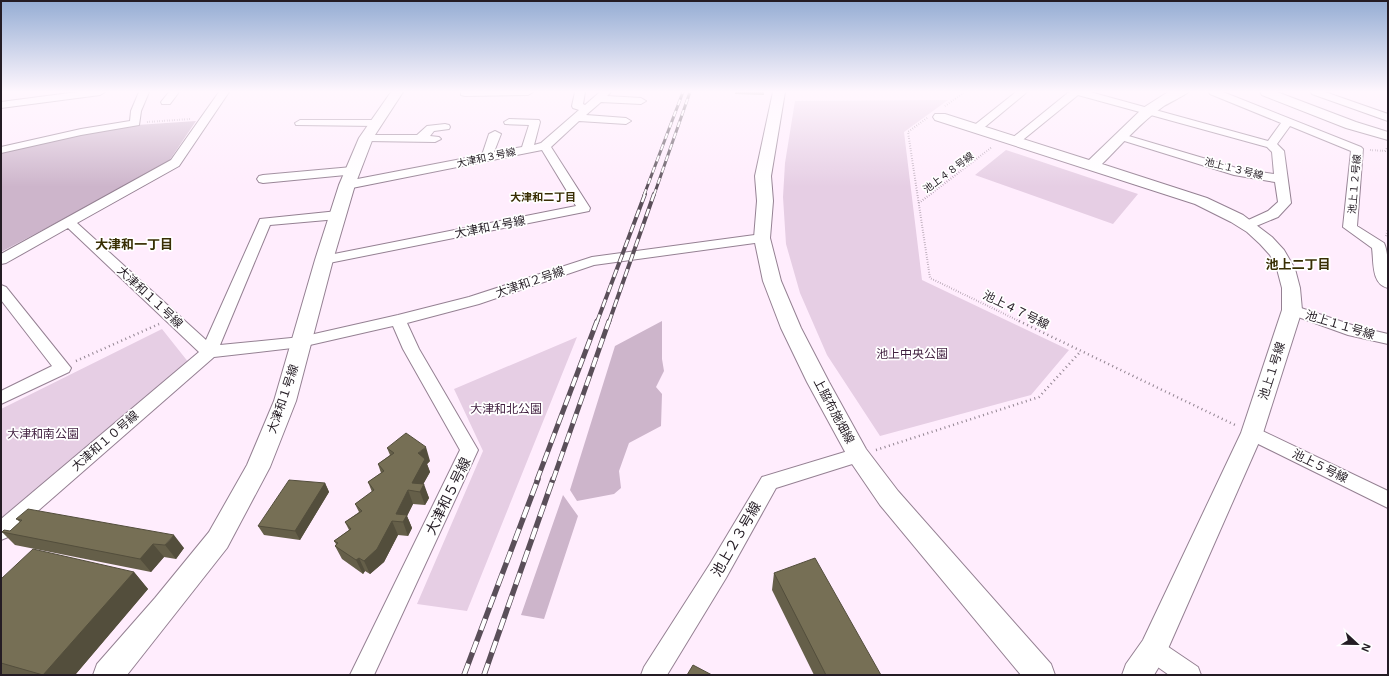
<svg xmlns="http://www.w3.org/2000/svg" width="1389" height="676" viewBox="0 0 1389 676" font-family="Arial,'Noto Sans JP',sans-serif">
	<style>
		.green { fill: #e6cee4 }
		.forest { fill: #cdb5cb }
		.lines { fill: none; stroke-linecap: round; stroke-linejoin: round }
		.minor-casing { stroke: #958193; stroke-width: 2 }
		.tertiary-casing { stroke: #958193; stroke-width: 2 }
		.path-far1 { stroke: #918490; stroke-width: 2; stroke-dasharray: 0.5 2; stroke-linecap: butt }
		.path { stroke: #918490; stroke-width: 2.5; stroke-dasharray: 1 3.5; stroke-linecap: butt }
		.minor { fill: #fff; fill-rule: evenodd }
		.tertiary { fill: #fff; fill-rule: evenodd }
		.rail-far3-casing { stroke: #5a4f59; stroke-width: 3 }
		.rail-far2-casing { stroke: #5a4f59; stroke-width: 4 }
		.rail-far1-casing { stroke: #5a4f59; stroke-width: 5 }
		.rail-casing { stroke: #5a4f59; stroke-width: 5.5 }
		.rail-far3 { stroke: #fff; stroke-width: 2; stroke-dasharray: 6; stroke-linecap: butt }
		.rail-far2 { stroke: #fff; stroke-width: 2.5; stroke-dasharray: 8; stroke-linecap: butt }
		.rail-far1 { stroke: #fff; stroke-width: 3.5; stroke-dasharray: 10; stroke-linecap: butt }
		.rail { stroke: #fff; stroke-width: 4; stroke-dasharray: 12; stroke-linecap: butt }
		.wall { fill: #655f49 }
		.shaded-wall { fill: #534e3c }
		.building { fill: #766f55; stroke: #534e3c }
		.labels { text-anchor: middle; stroke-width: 3.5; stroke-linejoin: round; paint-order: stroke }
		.far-street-label { font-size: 10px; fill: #241c24; stroke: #fff }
		.far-neighbourhood-label { font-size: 11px; font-weight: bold; fill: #382e03; stroke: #fff }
		.street-label { font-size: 12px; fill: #241c24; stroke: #fff }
		.park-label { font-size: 12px; fill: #401f3f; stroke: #fff }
		.neighbourhood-label { font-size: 13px; font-weight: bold; fill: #382e03; stroke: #fff }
		.near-street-label { font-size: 14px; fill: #241c24; stroke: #fff }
	</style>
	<rect width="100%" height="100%" fill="#ffedfd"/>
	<path class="green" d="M948 100 904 132 922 280 1069 350 1031 395 880 436 827 355 800 293 786 244 783 197 785 163 795 101Z
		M1006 150 1138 194 1113 224 975 175Z
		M162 329 189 363 1 523V409Z
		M577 337 467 611 417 604 483 451 454 389Z"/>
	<path class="forest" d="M196 121 167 164 1 252V153L84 134 137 125Z
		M662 321V359L664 371 656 387 662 394 661 426 629 443 619 471 621 488 614 494 577 501 570 490 615 346Z
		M563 495 578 516 544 619 521 615Z"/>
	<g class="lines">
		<defs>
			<path id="minor" d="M77 92H105L100 95 1 108V102Z
				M139 92H149L141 111 139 125 81 135 1 153V147L81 129 130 121 131 111Z
				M169 92H179L170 104H162L161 102Z
				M219 92H229L179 166 77 223 206 340 260 219 338 211 343 212 345 215 343 218 338 219 270 225 220 345 301 337 398 315 469 297 592 257 762 234 767 235 769 238 767 241 762 242 594 265 479 304 407 323 419 349 478 450 374 675H350L460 450 403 349 393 326 301 347 214 357 8 537 1 540V519L199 352 68 228 6 263 1 264V254L171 160Z
				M461 92H533L528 95 465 96 461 95Z
				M575 92H585L583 104 585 105 600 92H611L607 96 641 98 646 101 641 104 601 102 586 115 626 118 631 121 626 124 579 121 551 147 590 208 589 211 324 264 319 263 317 260 319 257 324 256 576 206 542 150 347 189 343 188 341 185 343 182 347 181 482 155 489 134 495 131 501 134 494 152 522 147 529 125 505 124 504 122 509 119 539 120 540 122 534 145 541 143 579 110 573 108 572 106Z
				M1016 92H1027L980 131H972L971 129 972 127Z
				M1069 92H1090L1268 141 1281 123 1210 94 1209 92H1223L1361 147 1363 149 1357 226 1384 243C1389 253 1388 277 1388 288 1371 284 1374 262 1372 248L1343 227 1351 151 1290 126 1277 144 1284 151 1291 203 1278 217 1249 229 1244 228 1242 225 1244 222 1268 211 1278 202 1275 182 1234 175 1118 139 1116 137 1122 134 1240 169 1274 174 1272 152 1267 147 1078 95 1019 143H1011L1009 141 1011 139Z
				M1311 92H1325L1388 114V121L1312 94Z
				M300 120H376L381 123 376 126 296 125 295 123Z
				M445 124 449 125 450 127 449 129 434 131 430 136 439 137 441 139 435 142 366 141 360 138 366 135H417L427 126Z
				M352 167 356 168 358 171 356 174 263 183 259 182 257 179 259 176 263 175Z
				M1 285 6 287 71 368 69 372 1 404V391L52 366 1 300Z
				M1292 305 1358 327 1388 334V344L1348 335 1287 313 1284 310 1287 307Z
				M1252 426 1388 491V508L1246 438 1243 433 1246 428Z
				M858 448 865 450 867 455 865 460 776 488 726 578 667 675H641L644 667 710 564 762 477Z
				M1153 639 1161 642 1198 667 1201 675H1169L1145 658 1141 650 1145 642Z"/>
			<path id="tertiary" d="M391 92H403L373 138 355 185 333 260 296 401 270 467 227 548 127 675H93L97 664 155 598 209 532 247 465 274 401 315 260 339 185 359 138Z
				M773 92H785L771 176 773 201 770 238 781 281 801 328 829 382 866 449 898 491 1051 664 1055 675H1021L880 505 850 461 807 382 781 328 763 281 754 238 757 201 755 176Z
				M1168 92H1188C1187 94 1169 103 1164 106 1141 122 1122 144 1102 164L1207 198 1243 215 1272 237 1284 250 1295 269 1300 288 1302 310 1263 433 1163 660 1154 675H1122L1126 664 1143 640 1241 433 1282 310V288L1277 269 1270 255 1260 244 1247 232 1231 222 1195 204 935 120 933 117 935 114H945L1089 160 1143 108Z
				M1260 92H1277L1356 122 1388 132V140L1346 128 1262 95Z"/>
		</defs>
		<use href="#minor" class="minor-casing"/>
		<use href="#tertiary" class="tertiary-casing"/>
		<path class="path-far1" d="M945 106 965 92
			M927 118 908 132 930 278 1021 322
			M147 122 190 119
			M1370 150 1385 151 1387 148
			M919 203 992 147
			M1386 236 1388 229"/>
		<path class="path" d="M1019 321 1235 425
			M76 361 159 324
			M876 450 1039 397 1081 351"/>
		<use href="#minor" class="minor"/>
		<use href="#tertiary" class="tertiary"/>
		<defs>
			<path id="rail-far3" d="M644 195 683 92
				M654 195 690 92"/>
			<path id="rail-far2" d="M597 322 645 194
				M609 322 654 194"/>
			<path id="rail-far1" d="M537 480 597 321
				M553 480 609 321"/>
			<path id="rail" d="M464 675 538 479
				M484 675 553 479"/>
		</defs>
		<use href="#rail-far3" class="rail-far3-casing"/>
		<use href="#rail-far2" class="rail-far2-casing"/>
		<use href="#rail-far1" class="rail-far1-casing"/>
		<use href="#rail" class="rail-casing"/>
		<use href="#rail-far3" class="rail-far3"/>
		<use href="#rail-far2" class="rail-far2"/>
		<use href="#rail-far1" class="rail-far1"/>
		<use href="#rail" class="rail"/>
	</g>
	<path class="wall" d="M735 92H764V95L735 94Z
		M387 448 430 461 427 464 430 472 423 484 429 498 425 505 413 504 407 516 412 528 408 536 398 535 384 562 370 574 365 571 363 574 342 559 335 546 336 544 334 541 349 530 345 522 359 512 355 504 372 492 368 482 381 473 378 464 390 455Z
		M325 483 329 492 300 540 264 535 258 526Z
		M16 519 184 548 176 559 164 557 151 572 15 545 2 532 10 531 20 522Z
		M134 572 148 589 75 675H6L1 674V579Z
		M774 573 881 675H814L772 590Z"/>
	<path class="shaded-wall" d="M426 447 430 461 427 464 430 472 419 492 412 483 418 453Z
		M325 483 329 492 300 540 295 531Z
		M424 484 429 498 425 505 420 492Z
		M408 490 413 504 407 516 412 528 408 536 403 522 396 514Z
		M392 521 398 535 384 562 370 574 364 561Z
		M174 535 184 548 176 559 165 545Z
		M153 544 164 557 151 572 140 559Z
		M359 558 365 571 363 574 356 560Z
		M134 572 148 589 75 675H43Z"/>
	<path class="building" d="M406 433 426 447 418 453 425 459 412 483 424 484 420 492 408 490 396 514 407 515 403 522 392 521 377 549 364 561 359 558 356 560 335 546 338 543 334 541 351 529 345 522 362 511 355 504 374 490 368 482 384 471 378 464 394 453 387 448Z
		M289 480 325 483 295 531 258 526Z
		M28 509 174 535 165 545 153 544 140 559 2 532 4 530 10 531 22 520 16 519Z
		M33 549 134 572 43 675 1 663V579Z
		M815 558 881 675H826L774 573Z
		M693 665 712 675H687Z"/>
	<linearGradient id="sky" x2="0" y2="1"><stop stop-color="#95add4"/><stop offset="0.49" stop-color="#fff7fe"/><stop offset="1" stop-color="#fff7fe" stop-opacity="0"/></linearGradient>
	<rect width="1389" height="187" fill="url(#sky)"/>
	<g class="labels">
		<g class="far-street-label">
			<text transform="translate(486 157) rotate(-12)" y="4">大津和３号線</text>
			<text transform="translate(1234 168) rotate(14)" y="4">池上１３号線</text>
			<text transform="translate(948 172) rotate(-37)" y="4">池上４８号線</text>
			<text transform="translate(1354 184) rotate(-85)" y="4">池上１２号線</text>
		</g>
		<g class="far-neighbourhood-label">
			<text x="543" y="201">大津和二丁目</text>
		</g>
		<g class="street-label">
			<text transform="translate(490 227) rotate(-11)" y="4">大津和４号線</text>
			<text transform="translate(530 282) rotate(-19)" y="4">大津和２号線</text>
			<text transform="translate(150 297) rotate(43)" y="4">大津和１１号線</text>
			<text transform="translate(1016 310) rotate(26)" y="4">池上４７号線</text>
			<text transform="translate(1340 325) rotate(17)" y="4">池上１１号線</text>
			<text transform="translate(1272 371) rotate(-72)" y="4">池上１号線</text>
			<text transform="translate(283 399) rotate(-71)" y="4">大津和１号線</text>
			<text transform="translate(834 411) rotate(62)" y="4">上脇布施畑線</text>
			<text transform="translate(105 441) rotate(-41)" y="4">大津和１０号線</text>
			<text transform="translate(1320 466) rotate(26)" y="4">池上５号線</text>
		</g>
		<g class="park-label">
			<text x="912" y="358">池上中央公園</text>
			<text x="506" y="413">大津和北公園</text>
			<text x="43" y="438">大津和南公園</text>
		</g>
		<g class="neighbourhood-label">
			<text x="134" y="249">大津和一丁目</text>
			<text x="1298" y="269">池上二丁目</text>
		</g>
		<g class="near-street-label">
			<text transform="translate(448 496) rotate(-64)" y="5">大津和５号線</text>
			<text transform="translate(736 539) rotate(-60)" y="5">池上２３号線</text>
		</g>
	</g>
	<rect width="1389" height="676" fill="none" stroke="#241c24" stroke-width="4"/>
	<g transform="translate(1357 644) rotate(112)" stroke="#ffffff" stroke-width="3" paint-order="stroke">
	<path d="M0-3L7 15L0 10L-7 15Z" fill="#241c24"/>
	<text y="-6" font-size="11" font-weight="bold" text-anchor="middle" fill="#241c24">N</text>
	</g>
</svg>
